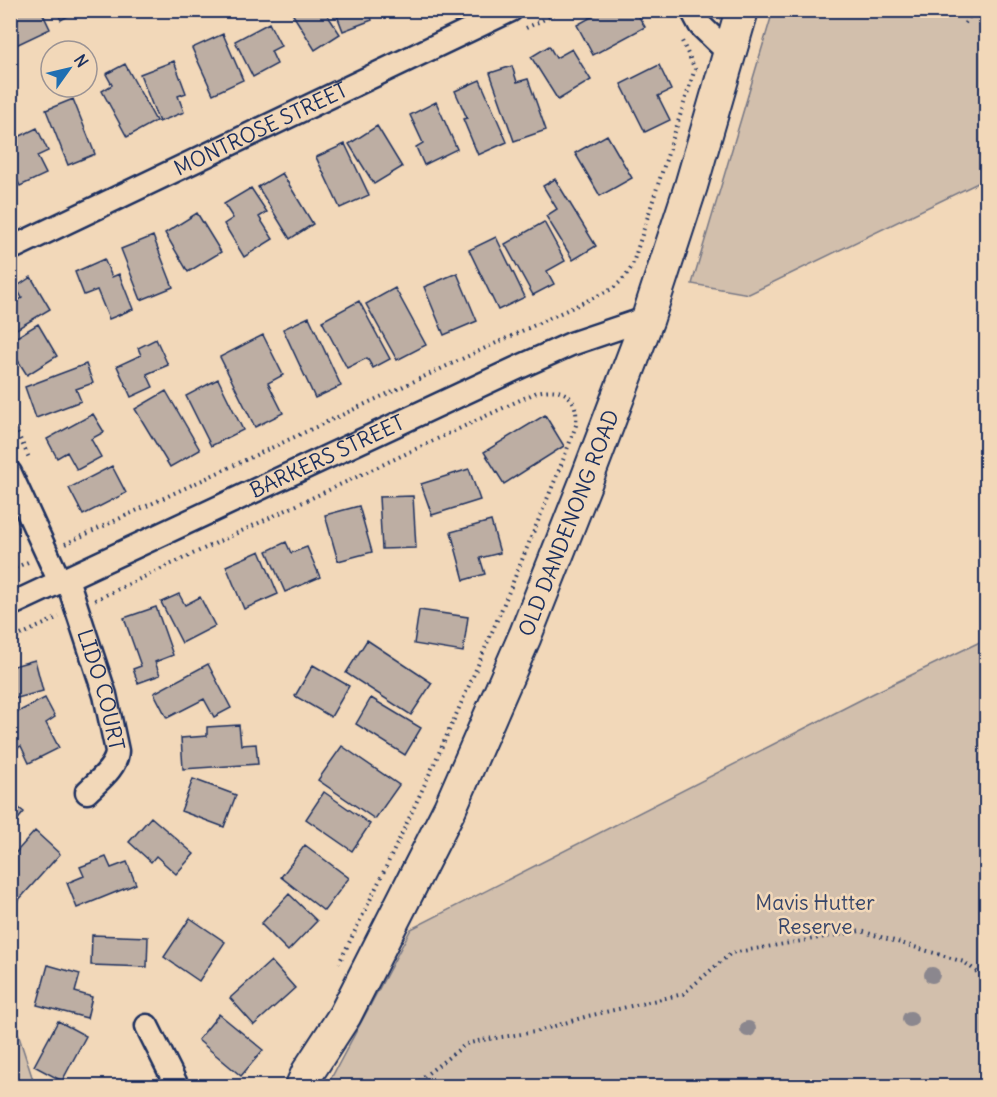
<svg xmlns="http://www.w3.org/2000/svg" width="997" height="1097" viewBox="0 0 997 1097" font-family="Delius,sans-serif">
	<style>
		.green { fill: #d2bfac; stroke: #767785; stroke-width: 1.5 }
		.building { fill: #bdaea3; stroke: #1b2f5e; stroke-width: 1.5 }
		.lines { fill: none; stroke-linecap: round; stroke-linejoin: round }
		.minor-casing { stroke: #1b2f5e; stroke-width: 27 }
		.secondary-casing { stroke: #1b2f5e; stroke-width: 36 }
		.path { stroke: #1b2f5e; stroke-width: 4; stroke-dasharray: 1.5 4.5; stroke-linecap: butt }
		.minor { stroke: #f2d8b9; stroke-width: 22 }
		.secondary { stroke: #f2d8b9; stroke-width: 32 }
		.tree { fill: #8b878e }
		.labels { text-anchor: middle; stroke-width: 5; stroke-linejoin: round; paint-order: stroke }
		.street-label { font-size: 21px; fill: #1b2f5e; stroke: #f2d8b9 }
		.park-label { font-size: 21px; fill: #36456a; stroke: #f2d8b9 }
	</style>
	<rect width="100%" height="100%" fill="#f2d8b9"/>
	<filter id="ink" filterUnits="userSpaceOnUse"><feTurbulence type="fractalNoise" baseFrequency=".0167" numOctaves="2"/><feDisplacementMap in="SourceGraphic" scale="12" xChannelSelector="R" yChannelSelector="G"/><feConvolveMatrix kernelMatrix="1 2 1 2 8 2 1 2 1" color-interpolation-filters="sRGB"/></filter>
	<g filter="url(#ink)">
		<path class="green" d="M773 11H986V179L749 294 692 284Z
			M986 639V1086H327L411 929 874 693Z
			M11 1012 35 1086H11Z"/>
		<path class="building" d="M10 10H41L50 29 14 46 10 39Z
			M56 10H79L61 20Z
			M290 10H324L340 34 315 50Z
			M335 10H369L372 20 343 31Z
			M604 10H635L645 27 593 55 577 25Z
			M269 23 281 46 271 51 277 64 253 77 235 41Z
			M223 34 243 80 213 94 192 48Z
			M549 46 556 58 572 49 591 80 558 100 531 57Z
			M174 61 186 93 178 96 184 112 159 122 140 74Z
			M125 64 156 121 127 137 102 91 112 85 106 74Z
			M659 65 671 90 658 96 670 120 645 132 621 84Z
			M512 66 517 82 528 79 546 130 514 141 490 73Z
			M480 80 507 142 478 155 463 119 467 118 455 91Z
			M73 99 95 154 68 165 46 110Z
			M436 102 457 149 424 165 416 147 423 143 410 115Z
			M377 126 402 167 374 184 349 144Z
			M37 128 48 151 37 156 46 174 20 186 10 164V141Z
			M607 135 632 178 600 196 575 153Z
			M345 144 369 195 340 208 316 157Z
			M282 173 313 224 290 239 258 187Z
			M555 179 596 246 573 260 546 216 557 209 543 186Z
			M251 188 267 212 259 217 273 239 244 257 224 224 233 218 224 204Z
			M197 213 221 252 188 272 165 233Z
			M544 222 565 261 547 271 554 284 533 295 505 244Z
			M153 236 173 287 141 300 121 249Z
			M496 237 525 297 498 310 469 250Z
			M104 259 112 277 119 274 133 309 109 319 97 290 84 295 75 272Z
			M457 273 477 321 444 335 424 287Z
			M31 277 50 309 10 333V300L13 304 22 298 16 287Z
			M395 288 426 345 397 360 366 304Z
			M359 301 390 359 373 368 367 358 347 368 322 321Z
			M309 317 341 386 315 398 283 329Z
			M38 324 57 356 27 375 10 348V341Z
			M263 335 283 375 268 383 283 413 255 427 220 357Z
			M156 339 168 365 147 374 153 387 131 397 117 366 141 355 138 348Z
			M86 364 93 383 76 389 81 401 36 418 25 387Z
			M218 379 243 430 211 446 186 396Z
			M166 391 200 450 170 467 135 409Z
			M93 414 104 432 91 439 101 457 77 470 67 452 57 458 47 439Z
			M545 415 564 446 504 484 484 452Z
			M112 466 126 493 83 515 69 488Z
			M469 469 480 500 432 515 421 484Z
			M413 496 416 548 382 549 379 497Z
			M359 506 372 552 338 561 325 515Z
			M491 521 500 553 480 558 485 574 464 580 451 532Z
			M286 542 291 553 307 547 320 577 285 592 267 551Z
			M260 551 278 594 244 609 226 566Z
			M179 594 185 605 200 597 215 626 182 643 161 602Z
			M156 607 173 655 155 662 160 675 138 683 133 669 141 666 124 618Z
			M419 610 468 617 463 652 414 644Z
			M367 640 432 683 411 715 346 673Z
			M35 660 43 691 10 700V667Z
			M208 664 231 708 214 717 204 699 167 718 154 693Z
			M313 665 349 686 331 717 295 696Z
			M45 698 55 717 46 723 59 748 29 763 21 746 15 749 10 740V716Z
			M371 698 421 728 405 755 356 724Z
			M239 725 241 745 256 744 258 764 183 769 181 738 207 736V727Z
			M342 746 399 785 375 819 318 780Z
			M193 779 236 795 224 827 181 811Z
			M324 792 370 824 352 851 306 819Z
			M10 801 24 812 10 829Z
			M151 817 194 854 176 874 156 856 151 862 129 842Z
			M35 831 60 854 16 903 10 898V859Z
			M305 845 349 878 324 911 281 877Z
			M106 857 111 868 127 862 136 884 77 908 67 883 84 876 80 867Z
			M289 894 317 921 288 951 261 924Z
			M190 918 225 942 199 981 164 957Z
			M92 935 148 937 147 967 91 965Z
			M271 961 295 988 254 1025 230 998Z
			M48 965 80 974 75 992 92 997 87 1018 37 1005Z
			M219 1014 263 1050 241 1076 198 1040Z
			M58 1021 86 1036 62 1081 34 1066Z"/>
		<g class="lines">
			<defs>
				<g id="minor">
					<path d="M692 10 700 25 730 54"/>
					<path id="s1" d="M10 249 511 10"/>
					<path d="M10 473 60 582"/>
					<path id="s2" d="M67 579 105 695 117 751C117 767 98 781 87 792"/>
					<path id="s3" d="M10 605 515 369 571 344 648 318"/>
					<path d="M147 1026 177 1086"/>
				</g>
				<g id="secondary">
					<path id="s4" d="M302 1086 308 1072 345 1015 450 808 525 636 585 484 648 318 691 186 742 10"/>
				</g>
			</defs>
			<use href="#minor" class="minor-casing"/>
			<use href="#secondary" class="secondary-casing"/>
			<path class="path" d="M965 23 974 10
				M526 28 563 10
				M10 417 30 460
				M65 544 612 289C620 283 627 275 632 266L695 69 681 39
				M10 570 28 562
				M95 600 537 392C564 386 579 397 576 425 560 471 540 515 522 560 466 697 405 831 339 963
				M10 640 59 617
				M10 1085 11 1086
				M416 1086 423 1077 466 1044 482 1040 535 1032 588 1016 683 994 731 953 861 931 964 962 986 979"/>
			<use href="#minor" class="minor"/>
			<use href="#secondary" class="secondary"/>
		</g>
		<g class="tree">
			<circle cx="932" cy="975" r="8"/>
			<circle cx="910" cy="1019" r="8"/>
			<circle cx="748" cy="1029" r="8"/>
		</g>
	</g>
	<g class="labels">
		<g class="street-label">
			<text dy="7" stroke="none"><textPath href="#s1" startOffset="278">MONTROSE STREET</textPath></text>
			<text dy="7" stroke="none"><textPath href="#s3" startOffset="350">BARKERS STREET</textPath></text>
			<text dy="7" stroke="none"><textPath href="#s4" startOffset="624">OLD DANDENONG ROAD</textPath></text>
			<text dy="7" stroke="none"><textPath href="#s2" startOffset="116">LIDO COURT</textPath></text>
		</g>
		<g class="park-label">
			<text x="815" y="910">Mavis Hutter<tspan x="815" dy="24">Reserve</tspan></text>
		</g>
	</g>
	<rect width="997" height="1097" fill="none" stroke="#f2d8b9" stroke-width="36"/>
	<rect x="18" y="18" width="961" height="1061" fill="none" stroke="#1b2f5e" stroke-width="2" filter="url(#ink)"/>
	<g transform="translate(69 69) rotate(56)"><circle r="28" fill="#f2d8b9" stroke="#9c9495" stroke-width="1.5"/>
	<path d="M0-4.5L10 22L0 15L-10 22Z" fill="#1f6fb2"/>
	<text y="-9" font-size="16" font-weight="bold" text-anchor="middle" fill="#1b2f5e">N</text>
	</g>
</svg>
